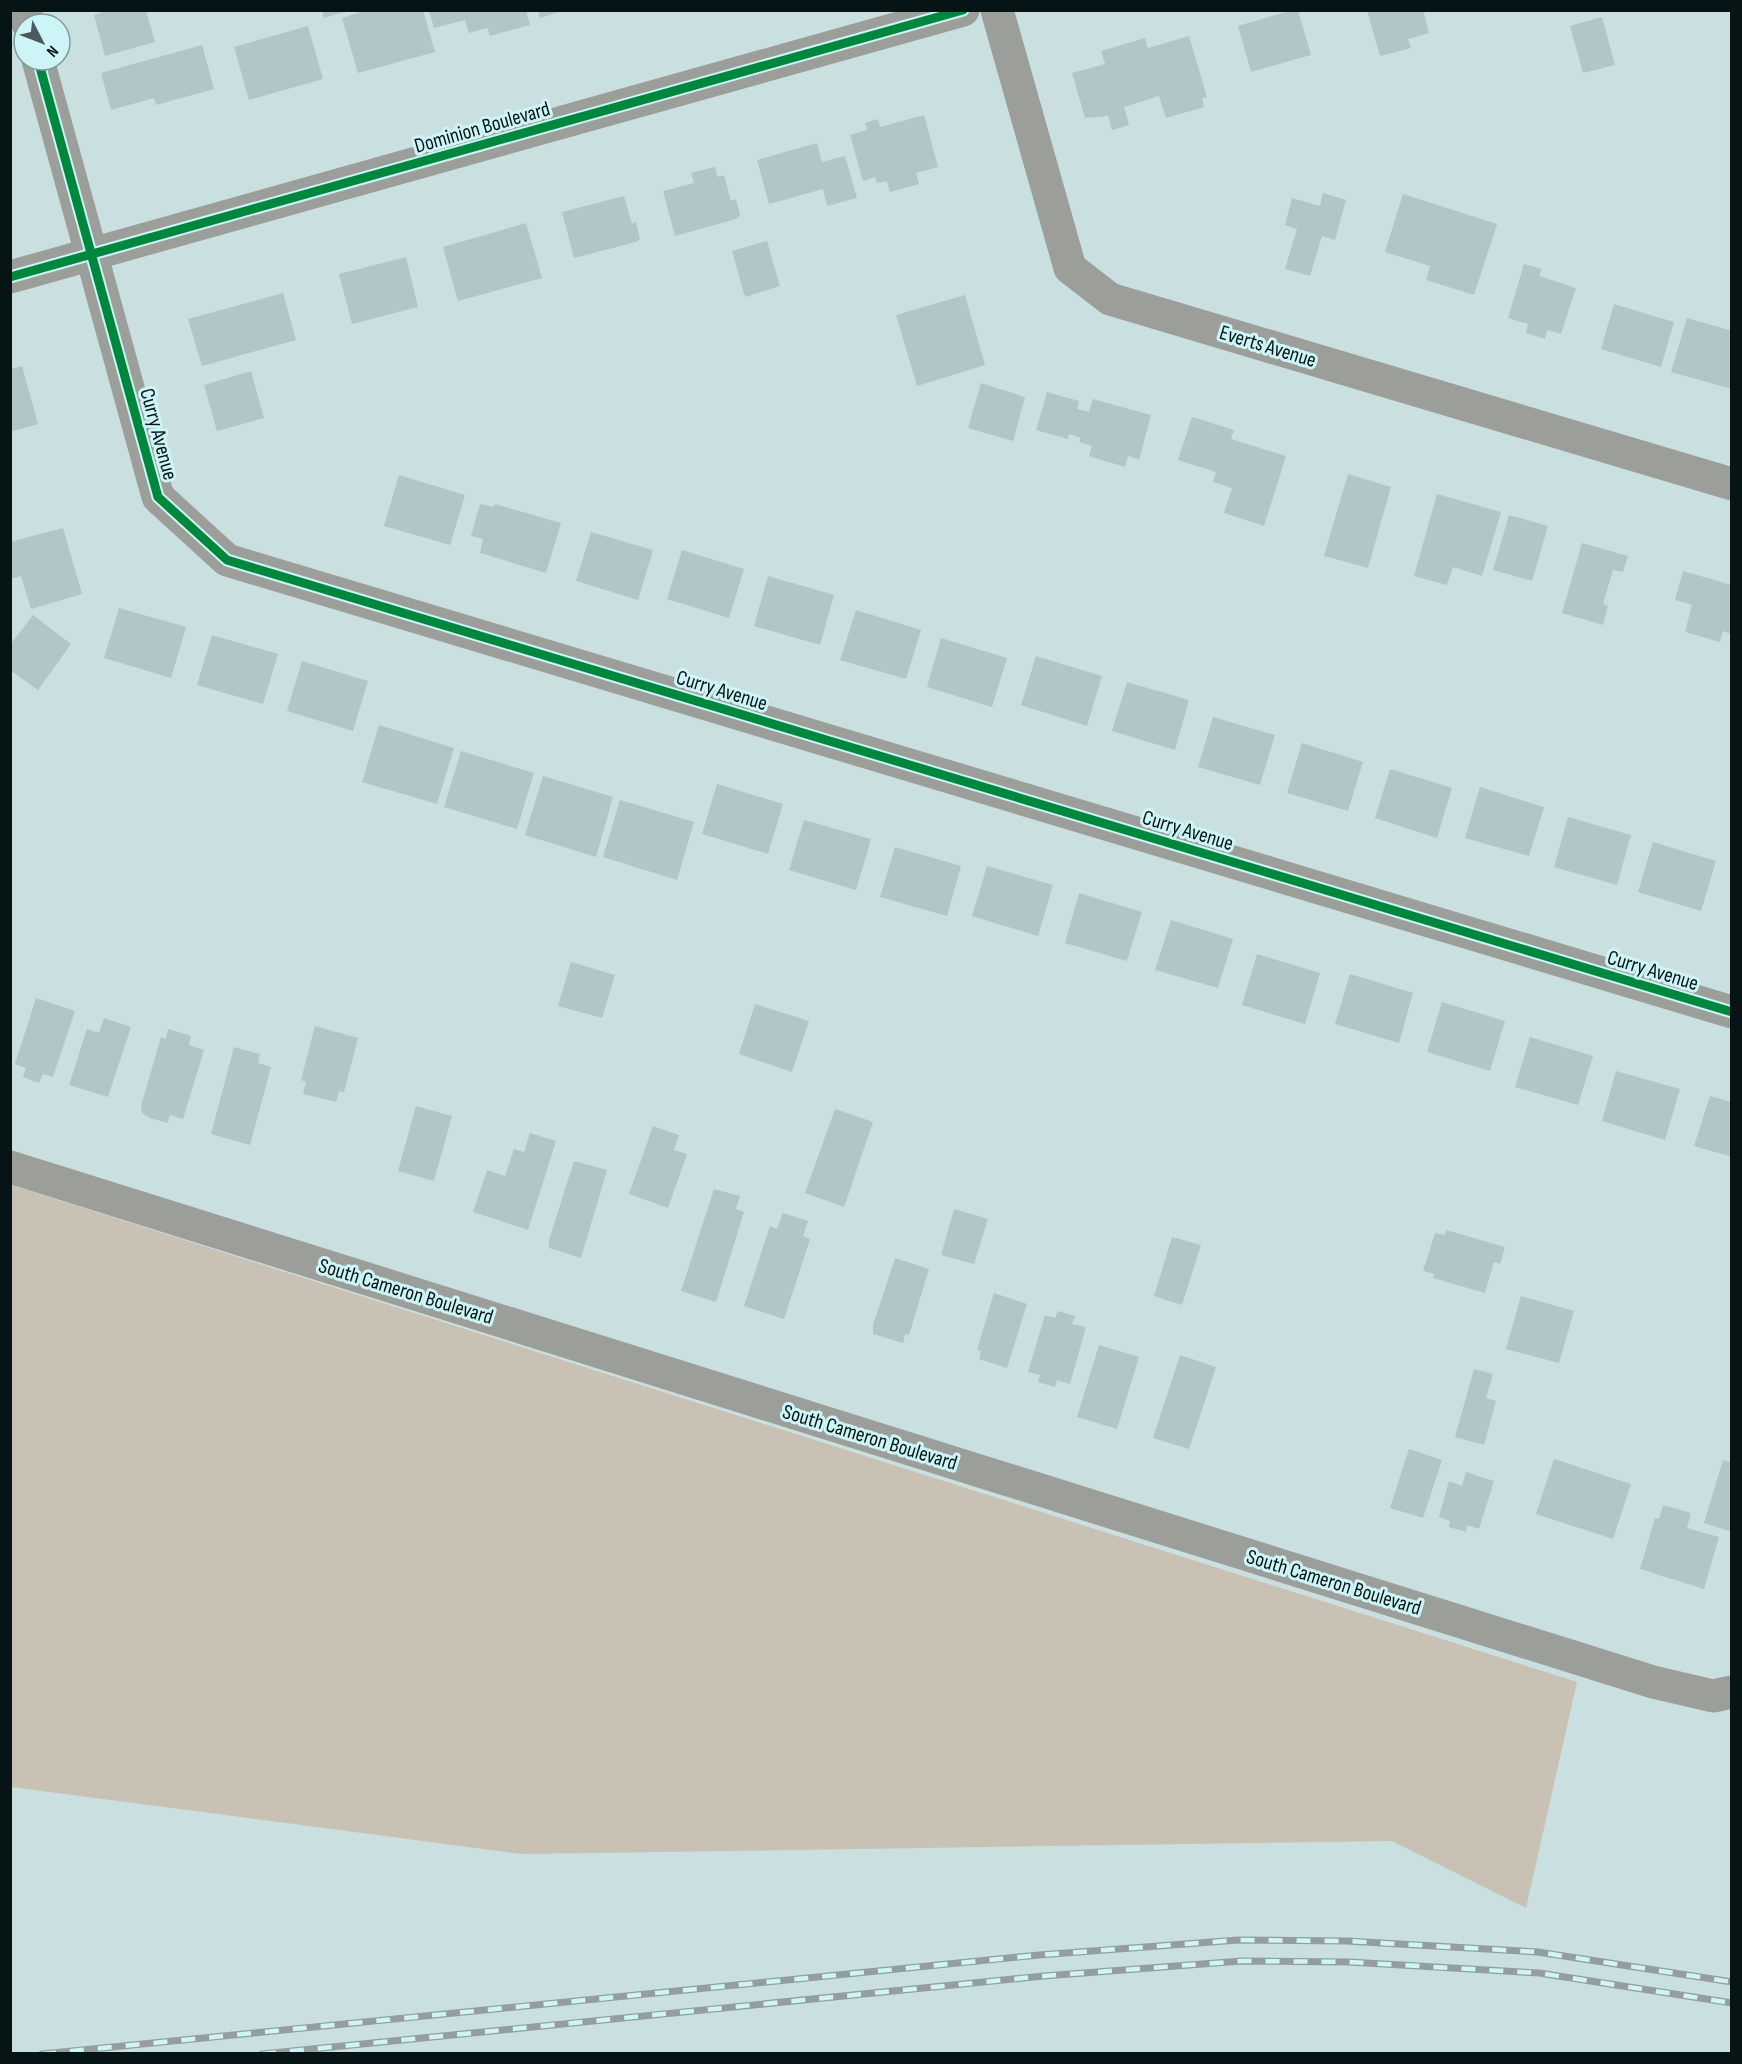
<svg xmlns="http://www.w3.org/2000/svg" width="1742" height="2064" viewBox="0 0 1742 2064" font-family="'Sofia Sans Condensed',sans-serif">
	<style>
		.green { fill: #c9c1b4 }
		.building { fill: #b1c6c7 }
		.lines { fill: none; stroke-linecap: round; stroke-linejoin: round }
		.minor { stroke: #9c9e9a; stroke-width: 33 }
		.tertiary { stroke: #9c9e9a; stroke-width: 33 }
		.rail-casing { stroke: #959e9e; stroke-width: 7 }
		.rail { stroke: #cdf5f7; stroke-width: 4.5; stroke-dasharray: 14; stroke-linecap: butt }
		.cycleway-casing { stroke: #cdf5f7; stroke-width: 13 }
		.cycleway { stroke: #00873e; stroke-width: 9 }
		.labels { text-anchor: middle; stroke-width: 6; stroke-linejoin: round; paint-order: stroke }
		.street-label { font-size: 21px; fill: #061415; stroke: #cdf5f7 }
	</style>
	<rect width="100%" height="100%" fill="#cadfe0"/>
	<path class="green" d="M11 1185 1577 1682 1526 1908 1392 1841 522 1854 11 1787Z"/>
	<path class="building" d="M109 10H146L155 42 105 56 94 15Z
		M322 10H347V11L324 18Z
		M367 10H423L435 52 358 73 342 18Z
		M429 10H526L530 25 490 36 487 28 469 33 465 20 434 28Z
		M538 10H562V11L540 18Z
		M1293 10H1298L1311 55 1251 72 1238 26Z
		M1367 10H1423L1429 33 1408 39 1411 48 1380 56Z
		M1602 17 1615 65 1583 73 1570 26Z
		M308 26 323 79 249 100 234 47Z
		M1189 36 1207 97 1202 98 1204 107 1166 118 1159 96 1124 107 1129 125 1112 130 1108 116 1085 118 1072 73 1105 64 1101 51 1145 38 1148 48Z
		M202 45 214 89 156 105 154 98 111 110 101 73Z
		M924 115 938 167 916 173 919 184 890 192 887 181 877 183 875 177 863 181 850 135 867 130 865 123 878 119 880 127Z
		M817 143 822 162 845 156 857 198 827 206 823 189 769 204 757 160Z
		M715 167 718 177 724 175 731 201 736 199 740 215 736 219 675 236 663 191 694 183 691 173Z
		M1323 193 1346 200 1335 240 1322 236 1310 276 1285 269 1297 229 1285 225 1292 198 1320 206Z
		M1403 194 1497 224 1474 295 1426 280 1430 266 1385 252Z
		M624 196 632 224 636 222 640 239 636 242 574 258 562 212Z
		M526 223 542 278 458 301 443 247Z
		M767 241 780 286 745 297 732 251Z
		M406 257 418 307 352 324 339 274Z
		M1524 264 1542 269 1539 276 1576 288 1561 334 1547 330 1545 339 1526 333 1528 324 1508 318Z
		M283 293 296 340 202 366 188 319Z
		M965 295 985 365 917 386 896 315Z
		M1614 304 1674 322 1661 367 1601 349Z
		M1687 318 1729 330 1732 323V389L1671 372Z
		M22 366 38 424 10 432V369Z
		M251 371 264 418 217 431 204 385Z
		M981 383 1025 397 1013 441 968 428Z
		M1047 392 1079 401 1077 409 1089 412 1093 399 1151 415 1139 460 1128 456 1125 467 1089 456 1092 446 1079 442 1081 438 1069 434 1068 439 1036 430Z
		M1192 417 1234 430 1231 439 1286 456 1264 526 1224 513 1232 488 1213 482 1216 472 1178 460Z
		M1348 474 1391 487 1368 568 1324 556Z
		M399 475 465 495 450 545 384 526Z
		M1437 494 1501 512 1482 576 1453 567 1447 585 1414 576Z
		M480 504 494 507 495 504 561 523 546 573 480 553 483 539 471 536Z
		M1509 515 1548 526 1532 581 1493 570Z
		M63 528 82 594 31 609 21 576 10 579V542Z
		M591 532 653 550 638 600 576 581Z
		M1582 543 1628 556 1623 572 1613 570 1603 604 1608 606 1603 625 1562 613Z
		M682 550 744 569 729 618 667 599Z
		M1683 571 1732 585V634L1723 631 1720 642 1685 632 1692 605 1675 600Z
		M768 576 834 595 820 645 754 626Z
		M119 608 186 627 171 678 104 658Z
		M856 610 921 630 906 679 840 660Z
		M33 615 71 644 38 690 10 670V645Z
		M212 635 278 654 263 704 197 685Z
		M941 638 1007 658 992 707 927 687Z
		M1036 656 1102 676 1087 726 1021 705Z
		M302 661 368 681 353 731 287 711Z
		M1127 682 1189 700 1175 750 1112 731Z
		M1213 717 1275 735 1260 785 1198 767Z
		M379 725 454 748 437 804 362 782Z
		M1302 743 1363 762 1348 811 1287 793Z
		M461 751 534 773 517 829 444 807Z
		M1390 769 1452 788 1437 838 1375 818Z
		M543 776 613 797 596 857 525 835Z
		M717 784 783 804 768 854 702 834Z
		M1480 787 1544 807 1529 856 1465 838Z
		M620 800 694 822 677 880 603 857Z
		M1568 817 1631 835 1617 885 1554 867Z
		M804 820 871 839 856 890 789 870Z
		M1653 842 1716 861 1701 911 1638 892Z
		M895 847 961 866 947 916 880 897Z
		M987 866 1053 885 1038 936 972 916Z
		M1079 893 1142 912 1127 961 1065 943Z
		M1171 920 1233 939 1218 988 1155 970Z
		M1257 954 1320 973 1305 1024 1242 1005Z
		M571 962 615 975 602 1018 558 1006Z
		M1350 974 1413 993 1399 1043 1335 1024Z
		M36 998 75 1011 53 1077 43 1074 39 1083 23 1077 26 1068 15 1064Z
		M1442 1002 1505 1021 1490 1071 1427 1052Z
		M755 1004 809 1021 792 1072 739 1054Z
		M104 1018 131 1027 108 1097 69 1085 87 1029 99 1033Z
		M315 1026 358 1038 344 1092 339 1091 336 1102 303 1094 306 1082 301 1080Z
		M168 1029 191 1036 189 1045 204 1050 183 1119 170 1115 168 1123 150 1118 142 1113 141 1106 161 1037 166 1039Z
		M1530 1037 1593 1056 1578 1105 1515 1087Z
		M234 1047 260 1054 258 1063 271 1067 250 1145 211 1134Z
		M1616 1071 1680 1089 1665 1140 1602 1121Z
		M1710 1096 1732 1102V1157L1694 1146Z
		M416 1106 452 1116 434 1181 398 1171Z
		M835 1109 873 1122 844 1207 805 1193Z
		M653 1126 679 1135 674 1150 687 1154 668 1208 629 1194Z
		M530 1133 556 1141 528 1230 473 1212 487 1170 505 1176 514 1149 524 1152Z
		M574 1161 607 1170 581 1258 549 1248V1240Z
		M714 1189 740 1196 736 1209 744 1212 716 1302 681 1291Z
		M954 1209 988 1219 974 1264 941 1255Z
		M783 1213 808 1221 803 1236 810 1239 784 1319 744 1306 770 1226 777 1229Z
		M1446 1230 1505 1247 1500 1264 1494 1262 1485 1293 1433 1278 1434 1274 1423 1271 1435 1233 1445 1235Z
		M1172 1237 1201 1245 1182 1305 1154 1296Z
		M895 1258 929 1269 909 1335 905 1334 903 1343 873 1334V1325Z
		M994 1293 1027 1304 1007 1368 979 1359 981 1351 977 1350Z
		M1521 1296 1574 1311 1559 1363 1506 1349Z
		M1058 1311 1075 1316 1072 1324 1086 1327 1070 1384 1057 1380 1055 1387 1038 1382 1040 1375 1028 1372 1045 1315 1055 1318Z
		M1099 1345 1139 1357 1117 1429 1077 1417Z
		M1180 1355 1216 1367 1189 1449 1153 1438Z
		M1474 1369 1493 1374 1486 1398 1496 1401 1484 1445 1455 1437Z
		M1409 1449 1442 1460 1423 1518 1390 1508Z
		M1554 1459 1631 1484 1613 1539 1536 1514Z
		M1723 1460 1732 1463V1532L1704 1523Z
		M1466 1472 1494 1481 1479 1529 1467 1525 1466 1532 1449 1527 1450 1521 1439 1517 1449 1481 1462 1486Z
		M1663 1505 1691 1513 1687 1528 1719 1537 1704 1589 1640 1569 1655 1518 1659 1519Z"/>
	<g class="lines">
		<path class="minor" d="M24 10 28 24
			M997 10 1070 268 1110 299 1732 484
			M38 60 158 497 227 560 1732 1012
			M10 1167 1653 1682 1713 1696 1732 1692"/>
		<path class="tertiary" d="M10 277 963 10"/>
		<defs>
			<path id="rail" d="M42 2054 1039 1955 1238 1940 1347 1941 1538 1952 1732 1982
				M262 2054 1044 1976 1242 1961 1349 1962 1539 1973 1732 2003"/>
		</defs>
		<use href="#rail" class="rail-casing"/>
		<use href="#rail" class="rail"/>
		<defs>
			<path id="cycleway" d="M38 60 158 497 227 560 1732 1012
				M10 277 963 10"/>
		</defs>
		<use href="#cycleway" class="cycleway-casing"/>
		<use href="#cycleway" class="cycleway"/>
	</g>
	<g class="labels">
		<g class="street-label">
			<text transform="translate(482 127) rotate(-16)" y="7">Dominion Boulevard</text>
			<text transform="translate(1268 346) rotate(17)" y="7">Everts Avenue</text>
			<text transform="translate(159 434) rotate(75)" y="7">Curry Avenue</text>
			<text transform="translate(722 690) rotate(17)" y="7">Curry Avenue</text>
			<text transform="translate(1188 830) rotate(17)" y="7">Curry Avenue</text>
			<text transform="translate(1653 970) rotate(17)" y="7">Curry Avenue</text>
			<text transform="translate(406 1291) rotate(17)" y="7">South Cameron Boulevard</text>
			<text transform="translate(870 1437) rotate(17)" y="7">South Cameron Boulevard</text>
			<text transform="translate(1334 1582) rotate(17)" y="7">South Cameron Boulevard</text>
		</g>
	</g>
	<rect width="1742" height="2064" fill="none" stroke="#061415" stroke-width="24"/>
	<g transform="translate(42 42) rotate(132)"><circle r="28" fill="#cdf5f7" stroke="#7d9b9d" stroke-width="1.5"/>
	<path d="M0-4.5L10 22L0 15L-10 22Z" fill="#4b5b5c"/>
	<text y="-9" font-size="16" font-weight="bold" text-anchor="middle" fill="#061415">N</text>
	</g>
</svg>
